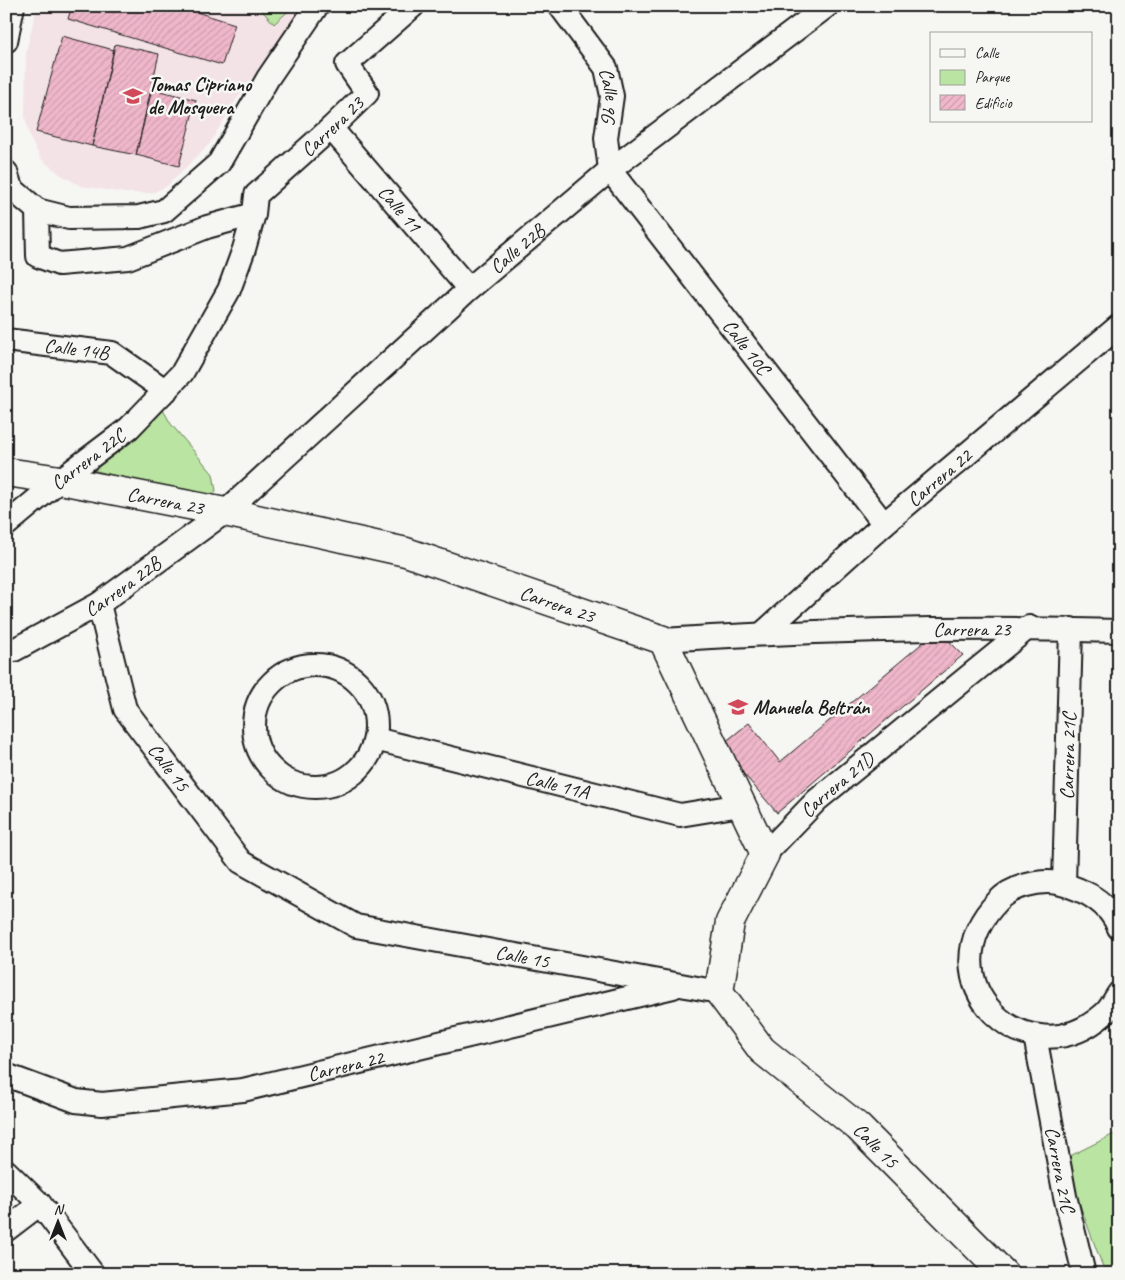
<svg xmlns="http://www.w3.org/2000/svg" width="1125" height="1280" viewBox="0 0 1125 1280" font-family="Caveat,sans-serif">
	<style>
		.built { fill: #f4e3e6 }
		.park { fill: #bae4a1; stroke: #6b805e }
		.building { fill: url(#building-hatch); stroke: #1c1c1c }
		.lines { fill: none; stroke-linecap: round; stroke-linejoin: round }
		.street-casing { stroke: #1c1c1c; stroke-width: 26 }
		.secondary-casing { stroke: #1c1c1c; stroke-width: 31 }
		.street { stroke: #f6f6f2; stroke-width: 22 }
		.secondary { stroke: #f6f6f2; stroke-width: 28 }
		.labels { text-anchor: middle; stroke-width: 5; stroke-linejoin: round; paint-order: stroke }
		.poi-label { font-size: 20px; font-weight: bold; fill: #1c1c1c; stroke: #f6f6f2; text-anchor: start }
		.street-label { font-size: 20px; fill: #1c1c1c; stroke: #f6f6f2 }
	</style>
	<defs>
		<pattern id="building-hatch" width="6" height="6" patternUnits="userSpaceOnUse" patternTransform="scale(1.25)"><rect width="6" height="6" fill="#f0b7cb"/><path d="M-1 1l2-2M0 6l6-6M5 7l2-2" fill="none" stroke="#cd9dae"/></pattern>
	</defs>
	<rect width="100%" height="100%" fill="#f6f6f2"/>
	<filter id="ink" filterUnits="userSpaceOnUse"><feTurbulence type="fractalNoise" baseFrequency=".02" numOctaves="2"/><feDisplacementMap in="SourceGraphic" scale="10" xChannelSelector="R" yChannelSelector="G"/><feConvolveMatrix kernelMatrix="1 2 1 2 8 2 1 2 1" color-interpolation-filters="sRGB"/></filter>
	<g filter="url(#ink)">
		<path class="built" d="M37 6H312L282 37 234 103 210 143 167 186 152 193H125L81 186 61 175 41 159 30 138 25 117 26 52Z"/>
		<path class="park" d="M258 6H294L274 24Z
			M163 410 171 424 213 474 216 491 209 496 138 482 86 468Z
			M1114 1134 1119 1142V1266L1103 1267 1072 1184 1068 1157Z"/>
		<path class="building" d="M72 6H177L235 24 222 65 68 19Z
			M62 36 114 50 92 146 36 132Z
			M115 44 159 54 136 155 92 146Z
			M152 89 196 100 179 166 136 155Z
			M938 630 963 655 777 813 720 746 749 723 780 762Z"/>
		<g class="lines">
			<defs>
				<g id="street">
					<path id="s1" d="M560 6 606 68 612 96 606 138 610 170 884 524"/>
					<path d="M6 41 13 6"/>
					<path id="s2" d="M331 128 469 289"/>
					<path d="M6 172 11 188 37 210 69 218 139 217 164 211 219 163 268 78 317 6"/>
					<path d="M37 210 38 256 59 264 128 258 207 227 254 214"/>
					<path id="s3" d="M6 340 112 353 166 391"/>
					<path id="s4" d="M6 525 60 480 129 428 182 373 229 290 244 249 254 214 256 195 331 128 367 93 347 64 413 6"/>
					<path id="s5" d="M99 604 125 709 241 862 356 926 719 992"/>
					<path id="s6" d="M763 633 884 524 1119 326"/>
					<path id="s7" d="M663 640C815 630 967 626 1119 631"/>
					<path id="s8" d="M14 650 99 604 225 512 469 289 610 170 827 6"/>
					<circle cx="315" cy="726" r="61"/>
					<path id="s9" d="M375 739 680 815 741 805"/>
					<path id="s10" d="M765 854 817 800 1029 627"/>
					<path id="s11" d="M1064 884 1071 629"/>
					<path d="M1119 928C1109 902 1083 889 1058 883 1039 879 1011 887 998 901 921 980 1027 1083 1104 1014 1110 1009 1114 1000 1119 993"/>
					<path id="s12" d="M1035 1036 1065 1196 1084 1274"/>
					<path id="s13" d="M6 1075 76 1101 102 1104 243 1090 673 987"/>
					<path d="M6 1171 40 1204 93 1274"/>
					<path d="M6 1230 40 1204"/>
				</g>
				<g id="secondary">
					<path id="s14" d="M6 472 60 480 225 512 406 552 663 640 765 854 730 922 719 992 762 1050 858 1127 1004 1274"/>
				</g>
			</defs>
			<use href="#street" class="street-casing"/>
			<use href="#secondary" class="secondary-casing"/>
			<use href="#street" class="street"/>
			<use href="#secondary" class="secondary"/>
		</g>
	</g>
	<defs>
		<symbol id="school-bare" viewBox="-9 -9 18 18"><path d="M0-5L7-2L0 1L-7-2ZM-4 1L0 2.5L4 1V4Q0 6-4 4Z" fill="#d1495b" stroke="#f6f6f2" stroke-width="2.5" paint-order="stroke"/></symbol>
	</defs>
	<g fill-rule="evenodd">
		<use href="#school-bare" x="119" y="82" width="28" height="28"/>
		<use href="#school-bare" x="724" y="693" width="28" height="28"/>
	</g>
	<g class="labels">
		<g class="poi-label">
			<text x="148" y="91">Tomas Cipriano<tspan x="148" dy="23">de Mosquera</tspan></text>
			<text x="753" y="714">Manuela Beltrán</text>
		</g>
		<g class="street-label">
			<text dy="7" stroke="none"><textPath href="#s1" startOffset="105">Calle 9G</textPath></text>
			<text dy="7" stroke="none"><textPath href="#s4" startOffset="530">Carrera 23</textPath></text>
			<text dy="7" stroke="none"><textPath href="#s2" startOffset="106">Calle 11</textPath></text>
			<text dy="7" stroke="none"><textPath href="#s8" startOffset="646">Calle 22B</textPath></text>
			<text dy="7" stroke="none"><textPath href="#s1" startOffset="404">Calle 10C</textPath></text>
			<text dy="7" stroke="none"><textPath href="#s3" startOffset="71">Calle 14B</textPath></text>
			<text dy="7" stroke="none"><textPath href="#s4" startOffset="105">Carrera 22C</textPath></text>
			<text dy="7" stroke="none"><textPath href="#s6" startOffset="235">Carrera 22</textPath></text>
			<text dy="7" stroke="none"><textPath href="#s14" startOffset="162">Carrera 23</textPath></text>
			<text dy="7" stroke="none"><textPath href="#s8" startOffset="126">Carrera 22B</textPath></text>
			<text dy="7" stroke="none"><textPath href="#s14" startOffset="568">Carrera 23</textPath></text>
			<text dy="7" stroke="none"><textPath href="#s7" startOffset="309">Carrera 23</textPath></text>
			<text dy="7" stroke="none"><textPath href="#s11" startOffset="128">Carrera 21C</textPath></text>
			<text dy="7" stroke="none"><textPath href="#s5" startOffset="181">Calle 15</textPath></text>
			<text dy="7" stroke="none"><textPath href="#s9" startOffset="188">Calle 11A</textPath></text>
			<text dy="7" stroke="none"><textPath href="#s10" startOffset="100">Carrera 21D</textPath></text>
			<text dy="7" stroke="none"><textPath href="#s5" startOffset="601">Calle 15</textPath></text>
			<text dy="7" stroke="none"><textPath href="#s13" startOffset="348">Carrera 22</textPath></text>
			<text dy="7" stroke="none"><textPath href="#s14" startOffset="1285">Calle 15</textPath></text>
			<text dy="7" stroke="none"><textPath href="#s12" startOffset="136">Carrera 21C</textPath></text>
		</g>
	</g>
	<rect width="1125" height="1280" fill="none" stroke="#f6f6f2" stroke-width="25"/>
	<rect x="12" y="12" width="1100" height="1255" fill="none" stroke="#1c1c1c" stroke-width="2" filter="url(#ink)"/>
	<rect x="930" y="32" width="162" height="90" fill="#f6f6f2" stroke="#9f9f9c"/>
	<rect x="940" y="49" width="25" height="8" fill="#f6f6f2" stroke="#9f9f9c"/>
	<text x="975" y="58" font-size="15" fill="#1c1c1c">Calle</text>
	<rect x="940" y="70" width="25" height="15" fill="#bae4a1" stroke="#9f9f9c"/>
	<text x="975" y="82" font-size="15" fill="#1c1c1c">Parque</text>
	<rect x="940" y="95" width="25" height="15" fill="url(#building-hatch)" stroke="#9f9f9c"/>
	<text x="975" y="108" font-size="15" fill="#1c1c1c">Edificio</text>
	<g transform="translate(58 1222)" stroke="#f6f6f2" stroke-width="4" paint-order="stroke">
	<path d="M0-4L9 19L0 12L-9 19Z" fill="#1c1c1c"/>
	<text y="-8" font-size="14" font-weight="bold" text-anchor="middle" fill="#1c1c1c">N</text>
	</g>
</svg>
